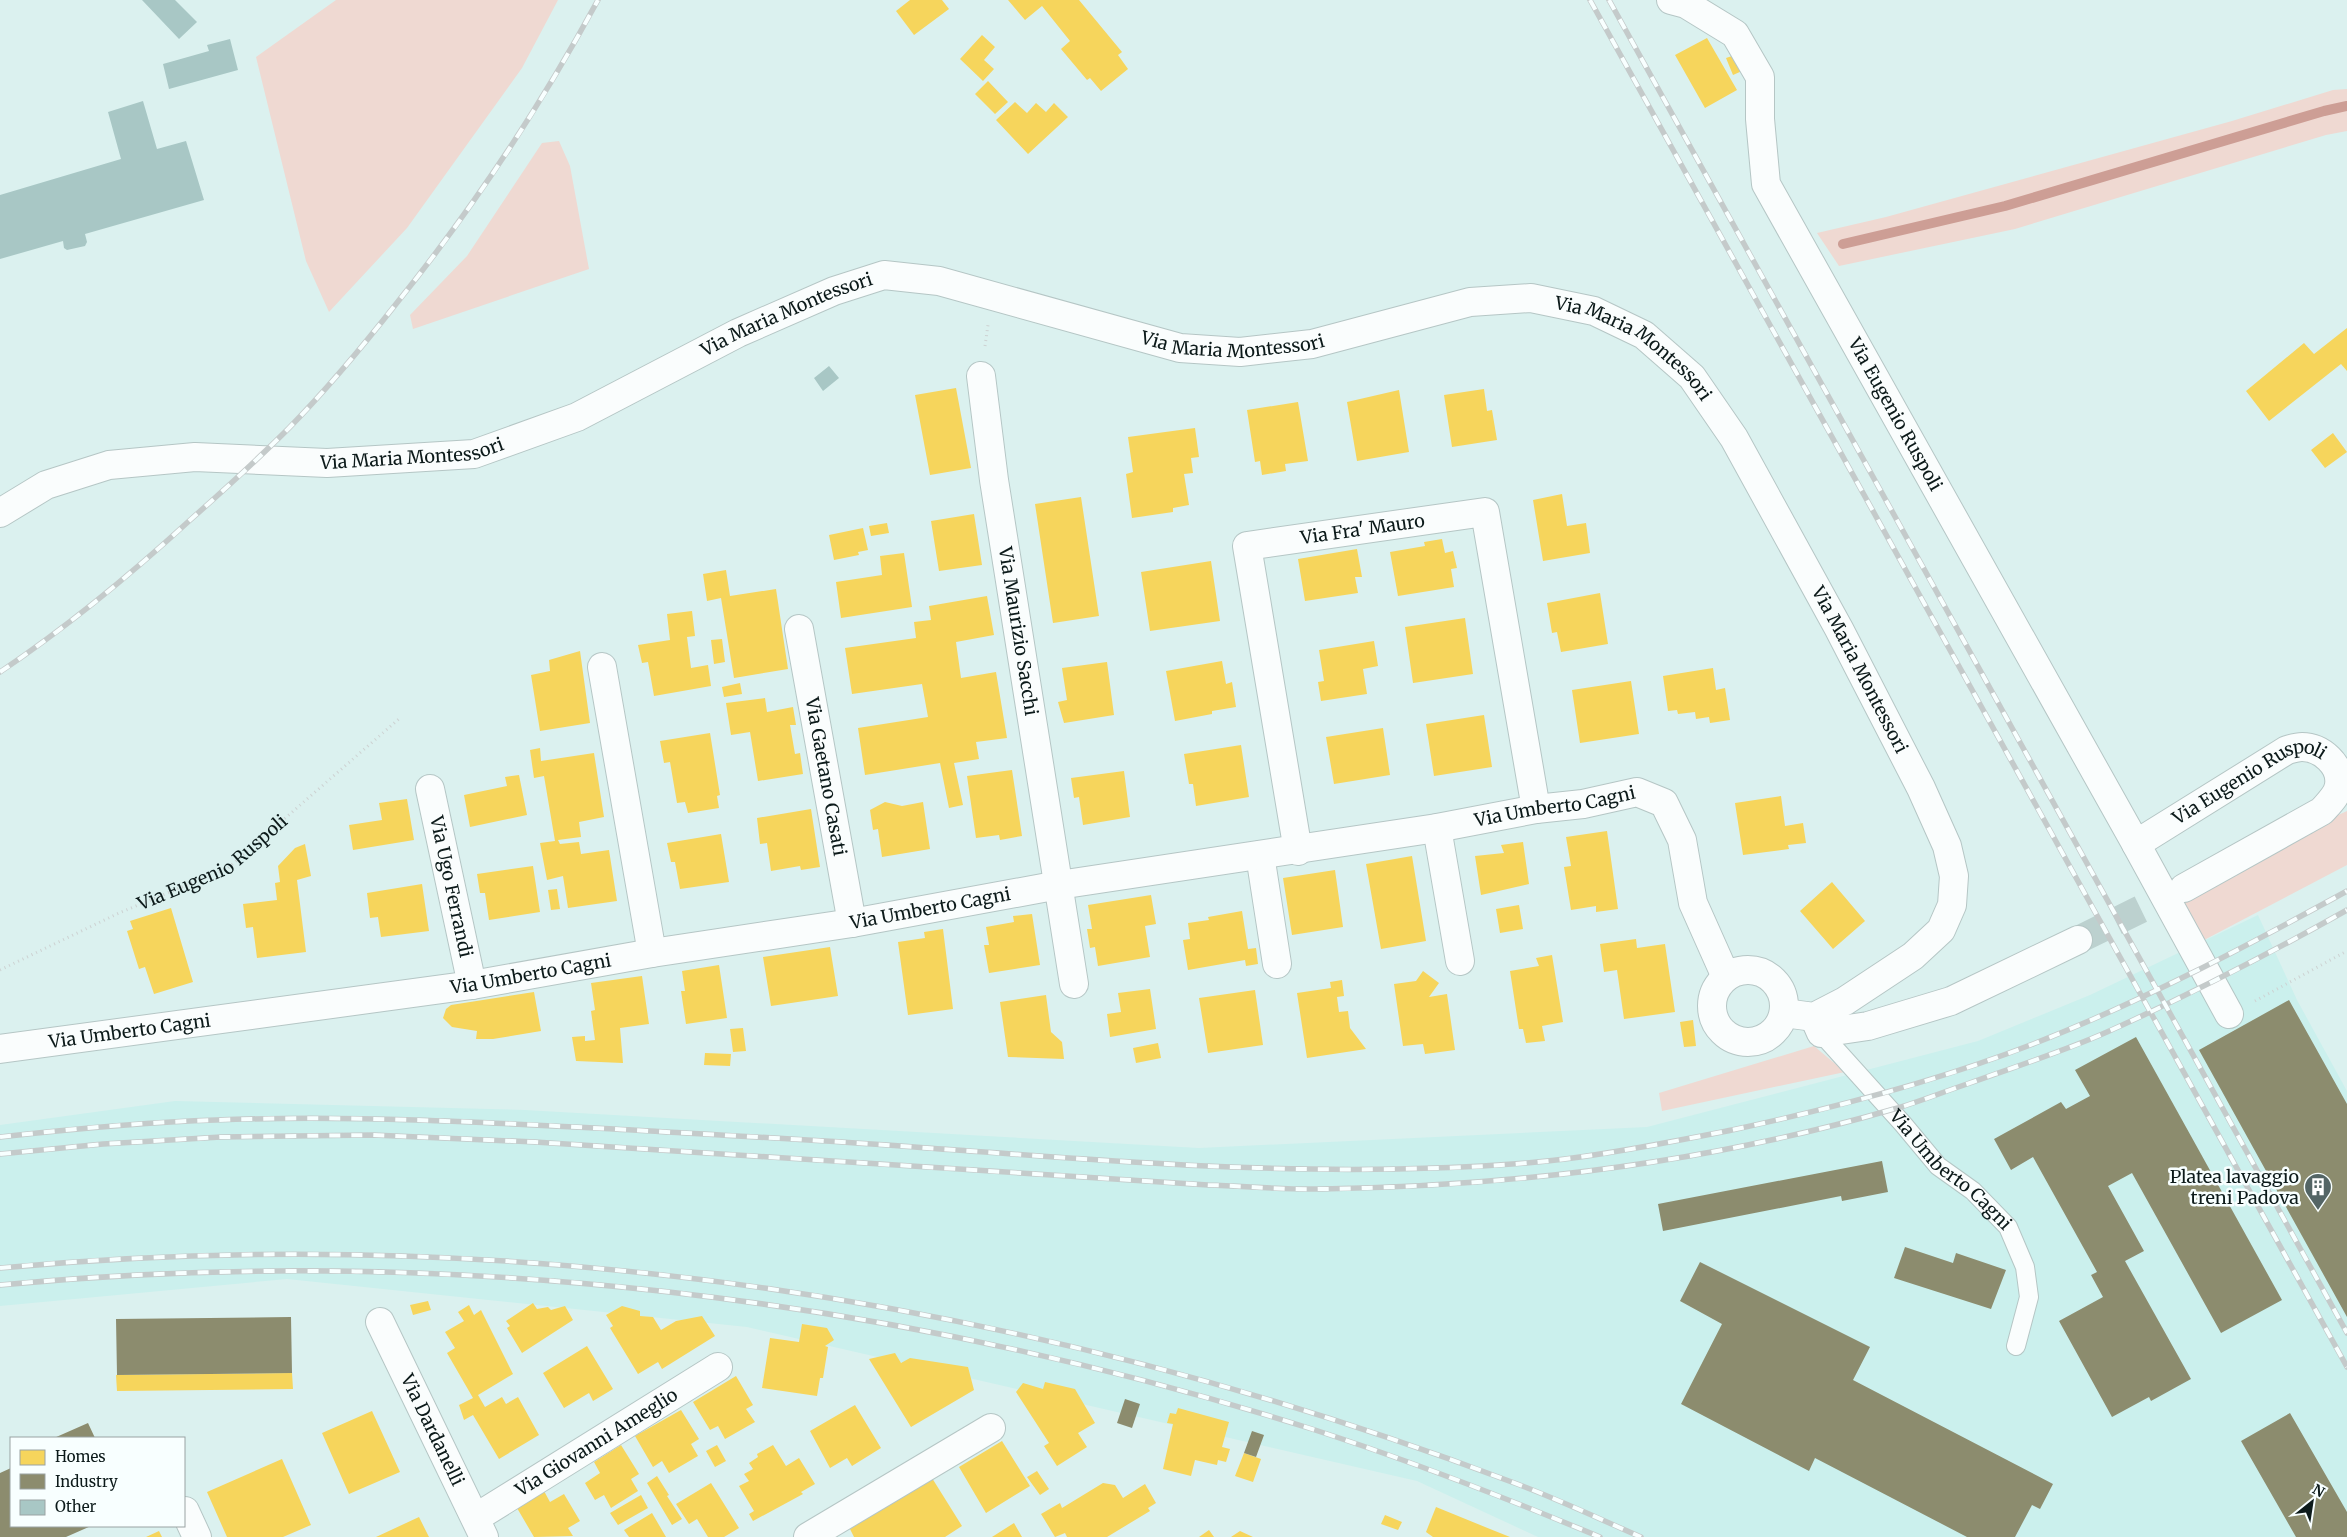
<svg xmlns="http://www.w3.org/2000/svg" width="2347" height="1537" viewBox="0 0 2347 1537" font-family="Merriweather,serif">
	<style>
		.built { fill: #cbf0ed }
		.green { fill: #efd9d2 }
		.homes { fill: #f6d55c }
		.industry { fill: #8c8c6e }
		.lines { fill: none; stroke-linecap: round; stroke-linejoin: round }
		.stream { stroke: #cd9e95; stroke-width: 10 }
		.building { fill: #a8c7c5 }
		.minor-tunnel { stroke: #bcd1cf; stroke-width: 28; stroke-dasharray: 28 14; stroke-linecap: butt }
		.service-casing { stroke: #b5c6c5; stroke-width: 20 }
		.minor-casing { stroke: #b5c6c5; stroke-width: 30 }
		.path { stroke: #cdd2d2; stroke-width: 3; stroke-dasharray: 1 4; stroke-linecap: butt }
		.service { stroke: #fafdfd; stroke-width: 18 }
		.minor { stroke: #fafdfd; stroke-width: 28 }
		.rail-casing { stroke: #c4caca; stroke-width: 5.5 }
		.rail { stroke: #f8ffff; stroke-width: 4; stroke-dasharray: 11; stroke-linecap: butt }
		.labels { text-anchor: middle; stroke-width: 5; stroke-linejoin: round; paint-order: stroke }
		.street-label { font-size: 18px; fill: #0c1a1a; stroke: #f8ffff }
		.poi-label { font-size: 18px; fill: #0c1a1a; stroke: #f8ffff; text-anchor: end }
	</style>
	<rect width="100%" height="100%" fill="#dbf1ef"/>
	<path class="built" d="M2258 915 2297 1000 2347 1091V1537H1538L1417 1481 747 1327 287 1279 0 1306V1125L175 1101 525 1110 1199 1148 1647 1127 1978 1041 2090 995Z"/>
	<path class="green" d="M336 0H558L522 68 407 228 329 312 306 261 256 57Z
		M2347 89V131L2326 135 2015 229 1839 266 1817 233 1886 217 2232 121 2333 90Z
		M559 141 570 166 589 269 413 329 410 315 467 256 542 143Z
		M2347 811V865L2187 949 2167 907 2292 836Z
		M1814 1046 1845 1072 1662 1111 1659 1093Z"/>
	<path class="homes" d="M910 0H942L949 9 914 35 896 11Z
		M1008 0H1079L1122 52 1118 55 1128 69 1101 91 1090 78 1087 80 1061 49 1070 41 1042 6 1025 20Z
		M982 35 995 47 984 60 994 69 983 81 960 59Z
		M1707 38 1737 90 1705 108 1675 55Z
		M1735 55 1742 71 1733 75 1726 58Z
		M988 81 1008 102 995 114 975 94Z
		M1015 102 1027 113 1036 103 1046 112 1054 103 1068 117 1028 154 996 120Z
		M2347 328V371L2341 364 2269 421 2246 391 2304 343 2314 354Z
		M956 388 971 468 930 475 915 395Z
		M1484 389 1487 411 1492 410 1497 440 1452 447 1444 395Z
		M1399 390 1409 452 1357 461 1347 402Z
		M1298 402 1308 461 1285 464 1286 471 1262 475 1260 461 1255 462 1247 410Z
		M1195 428 1199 457 1191 458 1193 473 1184 474 1189 505 1173 508V512L1132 518 1126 474 1133 472 1128 437Z
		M2333 433 2347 452 2325 468 2311 450Z
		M1562 494 1567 526 1586 523 1590 553 1543 561 1533 500Z
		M1081 497 1099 616 1053 623 1035 504Z
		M974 514 982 565 939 571 931 521Z
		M887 523 889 533 871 536 869 526Z
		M863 528 868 550 858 552 859 555 834 560 829 535Z
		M1442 539 1445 553 1453 551 1457 568 1451 569 1454 587 1398 596 1390 552 1425 546 1424 542Z
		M1357 549 1362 577H1355L1358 593 1305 601 1298 559Z
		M904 553 912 607 841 618 836 582 882 575 880 556Z
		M1211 561 1220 621 1150 631 1141 572Z
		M726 570 730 596 776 589 788 669 734 678 721 598 707 601 703 574Z
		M1600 593 1608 644 1561 652 1557 632 1552 633 1547 603Z
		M987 596 994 635 956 642 961 678 996 672 1007 738 976 742 979 759 954 763 963 805 949 808 940 763 865 775 858 728 928 717 922 684 852 694 845 648 916 638 914 622 931 620 929 606Z
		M692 611 695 636 687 637 691 668 708 665 711 686 654 696 648 662 642 663 638 645 670 640 667 614Z
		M1465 618 1473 674 1413 683 1405 627Z
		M722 639 725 662 714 664 711 640Z
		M1374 641 1378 666 1363 669 1367 694 1321 701 1318 682 1324 681 1319 650Z
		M580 651 590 723 540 731 531 675 550 671 549 660Z
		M1222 661 1226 684 1232 682 1236 707 1212 711V714L1175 721 1166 671Z
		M1107 662 1114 715 1064 723 1058 702 1067 700 1062 668Z
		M1713 668 1716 690 1725 688 1730 720 1710 723 1709 717 1696 719 1695 712 1678 714 1677 710 1668 711 1663 676Z
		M1631 681 1639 734 1580 743 1572 690Z
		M740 683 742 694 724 697 722 687Z
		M765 698 767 712 793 707 796 725H790L795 754 800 753 803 774 758 781 750 732 731 735 726 703Z
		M1484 715 1492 767 1434 776 1426 724Z
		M1383 728 1390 775 1334 784 1326 737Z
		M710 733 720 795 717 796 719 808 688 813 685 802 677 803 670 762 664 763 660 741Z
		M1241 745 1249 797 1196 806 1193 784H1189L1184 754Z
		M540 748 541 761 594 753 604 817 579 822 581 837 558 840 560 844 579 842 581 854 609 850 617 901 568 908 563 876 547 880 540 843 555 841 544 776 534 778 530 750Z
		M1012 770 1022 836 1000 840 999 835 976 838 967 776Z
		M1124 771 1130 817 1083 825 1079 797 1074 798 1071 778Z
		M519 775 527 815 470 827 464 795 507 786 505 777Z
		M1781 796 1785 826 1803 823 1806 843 1788 845 1789 849 1743 855 1735 803Z
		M407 799 414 840 353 850 349 825 382 820 379 803Z
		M885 802 902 806 923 802 930 849 882 857 878 829 873 830 870 810Z
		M811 809 820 867 801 870 800 866 771 871 767 843 760 844 757 818Z
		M1607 831 1618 909 1596 912V906L1571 910 1564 867 1571 866 1566 837Z
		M721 834 729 882 680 889 675 862H671L667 843Z
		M1523 842 1529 884 1481 895 1475 856 1504 853 1501 845Z
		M305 844 311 876 297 880 306 952 257 958 253 927 246 928 243 904 277 900 275 883 280 882 278 866 295 848Z
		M1412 856 1426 941 1381 949 1366 864Z
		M533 866 540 912 489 920 485 893H480L477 874Z
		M1335 870 1343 927 1292 935 1283 878Z
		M1832 882 1865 921 1833 949 1800 911Z
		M422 884 429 931 381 937 378 917 370 918 367 893Z
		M557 889 560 909 551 910 548 890Z
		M1151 895 1156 924 1145 926 1150 957 1098 966 1095 947 1090 948 1087 929H1092L1088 905Z
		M1519 905 1523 929 1500 933 1496 909Z
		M171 908 193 982 154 994 145 967 139 969 127 931 133 929 130 921Z
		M1242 911 1248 949 1256 948 1258 964 1246 966 1245 960 1188 970 1183 940 1190 939 1188 923 1209 920 1208 917Z
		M1032 914 1040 965 989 973 984 945H989L986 927 1014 922 1013 916Z
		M943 929 953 1009 908 1015 898 942 925 938 924 932Z
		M1636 939 1637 948 1665 944 1675 1012 1624 1019 1617 970 1604 972 1600 944Z
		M830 947 838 996 771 1006 763 957Z
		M1552 955 1563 1022 1542 1026 1545 1041 1526 1043 1523 1029H1519L1510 971 1539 966 1536 958Z
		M719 965 727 1018 686 1024 681 991H685L682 971Z
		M1423 971 1439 983 1429 997 1447 994 1455 1050 1425 1054 1423 1044 1403 1046 1394 984 1416 981Z
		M642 976 649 1024 620 1028 623 1063 576 1061 572 1037 585 1036V1041L595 1040 591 1011 595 1010 591 983Z
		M1342 980 1344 996 1337 997 1339 1012 1348 1011 1350 1028 1366 1049 1307 1058 1297 993 1331 988 1330 982Z
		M1150 989 1156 1029 1110 1037 1107 1014 1121 1012 1118 993Z
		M1255 990 1263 1045 1208 1053 1199 998Z
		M534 992 541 1031 493 1039H476L477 1031 452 1027 443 1018 446 1009 451 1005Z
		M1046 995 1051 1032 1062 1042 1064 1059 1008 1057 1000 1002Z
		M1693 1020 1696 1046 1684 1047 1680 1022Z
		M743 1028 746 1051 733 1052 730 1029Z
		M1158 1043 1161 1058 1136 1063 1133 1048Z
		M705 1053 731 1054 730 1066 704 1065Z
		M428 1301 431 1310 413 1315 410 1305Z
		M533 1303 537 1309 548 1307 551 1310 565 1306 573 1320 522 1353 507 1328 510 1326 506 1321Z
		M469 1305 474 1315 481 1310 513 1374 478 1395 485 1407 502 1397 506 1404 518 1397 539 1435 499 1459 473 1415 464 1420 459 1405 473 1398 447 1353 455 1348 445 1332 464 1321 458 1312Z
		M622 1306 640 1311V1316L653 1317 661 1330 676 1321 702 1316 715 1336 662 1369 658 1362 638 1374 610 1328 613 1326 606 1315Z
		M802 1324 827 1328 834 1340 825 1346 828 1347 823 1378H820L817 1396 762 1388 770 1338 799 1342Z
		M587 1346 613 1389 593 1401 589 1393 564 1408 543 1373Z
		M895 1353 901 1363 910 1358 968 1367 974 1390 911 1427 869 1359Z
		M292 1373 293 1389 117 1391 116 1375Z
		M736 1376 753 1405 746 1409 755 1422 725 1439 718 1426 710 1430 693 1402Z
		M1045 1382 1075 1389 1095 1423 1078 1433 1087 1447 1057 1466 1044 1446 1049 1443 1016 1392 1023 1383 1043 1389Z
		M855 1405 881 1448 852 1466 847 1458 830 1468 810 1431Z
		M1178 1408 1229 1422 1222 1447 1230 1449 1226 1462 1218 1460 1217 1465 1195 1460 1191 1476 1163 1469 1173 1424 1167 1423 1170 1413 1176 1414Z
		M681 1410 699 1439 691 1444 698 1456 669 1473 662 1461 653 1467 635 1436Z
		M372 1411 400 1472 349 1494 322 1433Z
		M1002 1441 1030 1486 986 1513 959 1467Z
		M621 1445 639 1474 631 1479 638 1491 611 1508 604 1495 595 1500 585 1483 600 1473 594 1462Z
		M717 1445 726 1461 715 1467 706 1451Z
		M773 1445 786 1466 799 1458 815 1484 801 1492 803 1494 753 1521 749 1514 754 1511 739 1486 749 1481 744 1474 753 1469 749 1463 758 1457 757 1454Z
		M1244 1453 1261 1459 1253 1482 1235 1476Z
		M282 1459 311 1525 283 1537H227L207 1492Z
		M1037 1471 1049 1489 1040 1495 1027 1477Z
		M657 1476 669 1495 667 1496 682 1519 672 1525 647 1483Z
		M932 1478 962 1526 945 1537H854L850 1529Z
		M711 1483 739 1528 724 1537H708L697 1519 689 1524 676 1504Z
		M1103 1483 1115 1485 1123 1498 1145 1484 1156 1503 1148 1508 1150 1511 1107 1537H1067L1065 1533 1055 1537 1041 1514 1060 1503 1062 1508Z
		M544 1491 550 1502 564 1494 580 1521 568 1528 573 1536 534 1537 517 1508Z
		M641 1495 648 1508 618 1525 610 1513Z
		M1436 1507 1490 1529 1510 1537H1433L1426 1532Z
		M652 1513 666 1537H629L624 1530Z
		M1385 1515 1402 1522 1398 1530 1381 1524Z
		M419 1517 429 1537H376Z
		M1014 1523 1022 1537H992Z
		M1209 1530 1214 1537H1199Z
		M159 1531 162 1537H146Z
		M1240 1531 1253 1537H1231Z"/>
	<path class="industry" d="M2289 1000 2347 1104V1317L2199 1050Z
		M2136 1037 2282 1300 2221 1333 2132 1173 2108 1186 2144 1251 2125 1261 2191 1379 2151 1401 2149 1397 2112 1417 2059 1321 2103 1297 2091 1275 2097 1272 2033 1157 2011 1170 1994 1139 2061 1102 2066 1109 2090 1096 2075 1070Z
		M1882 1161 1888 1192 1842 1201 1841 1196 1663 1231 1658 1204Z
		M1905 1247 1953 1263 1956 1253 2006 1270 1991 1309 1894 1278Z
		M1700 1262 1870 1347 1853 1380 2053 1484 2040 1509 2032 1505 2015 1537H1967L1815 1458 1809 1471 1681 1404 1722 1324 1680 1301Z
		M291 1317 292 1373 117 1375 116 1319Z
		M1125 1399 1140 1404 1132 1428 1117 1423Z
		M2290 1413 2347 1512V1537H2296L2241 1441Z
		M88 1423 95 1438H54Z
		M1252 1431 1264 1435 1256 1457 1244 1453Z
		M11 1468V1526H91L66 1537H0V1473Z"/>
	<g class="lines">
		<path class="stream" d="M1843 244 2005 206 2324 111 2347 106"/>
	</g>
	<path class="building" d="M142 0H175L197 22 179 39Z
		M230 39 238 70 169 89 163 64 209 51 207 45Z
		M143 101 157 149 186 141 204 200 85 234 87 242 85 246 67 250 64 248 63 241 0 259V195L121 159 108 112Z
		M829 366 839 378 823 391 814 378Z"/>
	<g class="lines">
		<path class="minor-tunnel" d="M2078 940 2184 888"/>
		<defs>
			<g id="service">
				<path id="s2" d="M1821 1033 1903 1124 1938 1166 1973 1191 2008 1227 2025 1267 2029 1297 2016 1346"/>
			</g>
			<g id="minor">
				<path id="s3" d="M1671 0 1686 4 1735 34 1760 77V119L1766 184 2136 844 2287 750C2291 749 2297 747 2302 747 2321 747 2342 765 2339 785 2338 795 2328 804 2322 811L2184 888"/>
				<path id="s4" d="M981 376 994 480 1074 984"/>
				<path id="s5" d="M0 513 46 485 109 465 195 457 327 463 474 454 577 417 738 333 834 291 884 275 939 281 1180 348 1240 352 1312 344 1470 302 1531 298 1594 311 1644 335 1692 377 1734 438 1839 629 1921 788 1947 846 1954 876 1952 905 1941 930 1913 956 1845 1001 1814 1017 1784 1013"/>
				<path id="s6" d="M799 629 852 923"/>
				<path d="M602 667 652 953"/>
				<path id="s7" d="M430 789 472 985"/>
				<path d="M1437 828 1460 961"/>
				<path d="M2136 844 2229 1014"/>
				<path id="s8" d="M1298 851 1247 546 1485 512 1536 809"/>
				<path d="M1260 855 1277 964"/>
				<circle cx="1748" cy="1006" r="36"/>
				<path d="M1814 1017 1821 1033 1868 1026 1951 1001 2078 940"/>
				<path id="s9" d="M0 1049 472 985 652 953 852 923 1059 885 1437 828 1536 809 1583 804 1637 792 1664 803 1682 840 1693 903 1726 977"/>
				<path id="s10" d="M380 1322 484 1537"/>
				<path d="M185 1511 197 1537"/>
				<path id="s11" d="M477 1517 718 1367"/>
				<path d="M808 1537 991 1428"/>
			</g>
		</defs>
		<use href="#service" class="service-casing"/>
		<use href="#minor" class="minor-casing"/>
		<g class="path">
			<path d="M985 346 988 325"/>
			<path id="s1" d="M0 970 119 913 228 868 400 718"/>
			<path d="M2255 1001 2347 951"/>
		</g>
		<use href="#service" class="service"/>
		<use href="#minor" class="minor"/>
		<defs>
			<path id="rail" d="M1590 0 2347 1367
				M1609 0 2347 1333
				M0 672C67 627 129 576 189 521 223 491 257 460 289 428 327 389 363 346 396 304 474 207 539 109 598 0
				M0 1137C72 1129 144 1122 216 1120 349 1115 482 1122 614 1129 719 1135 823 1140 927 1148 1084 1159 1240 1172 1397 1169 1453 1168 1509 1166 1565 1159 1621 1152 1676 1141 1732 1130 1834 1108 1935 1082 2033 1044 2141 1002 2245 947 2347 891
				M0 1154 103 1144 221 1137 373 1135 535 1142 1208 1185C1246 1186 1284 1190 1322 1189 1515 1186 1708 1163 1894 1109 1919 1102 1943 1092 1967 1084 2014 1067 2062 1052 2107 1032 2189 995 2269 954 2347 910
				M0 1268C512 1220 1028 1299 1509 1481 1554 1497 1597 1518 1641 1537
				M0 1285C442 1243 892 1296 1315 1430 1411 1461 1506 1498 1600 1537"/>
		</defs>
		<use href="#rail" class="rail-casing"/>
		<use href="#rail" class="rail"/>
	</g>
	<defs>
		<symbol id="building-pin" viewBox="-11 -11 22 30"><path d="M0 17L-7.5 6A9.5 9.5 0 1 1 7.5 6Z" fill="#546565" stroke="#f8ffff"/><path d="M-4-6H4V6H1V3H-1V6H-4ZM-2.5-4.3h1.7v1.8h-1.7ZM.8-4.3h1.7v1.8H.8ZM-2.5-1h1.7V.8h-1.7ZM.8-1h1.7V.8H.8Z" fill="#fff"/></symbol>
	</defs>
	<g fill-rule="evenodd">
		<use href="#building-pin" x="2302" y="1171" width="32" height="43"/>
	</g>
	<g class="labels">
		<g class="street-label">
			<text dy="6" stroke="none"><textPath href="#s5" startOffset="829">Via Maria Montessori</textPath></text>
			<text dy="6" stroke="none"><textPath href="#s5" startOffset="1292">Via Maria Montessori</textPath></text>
			<text dy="6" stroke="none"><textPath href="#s5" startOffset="1714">Via Maria Montessori</textPath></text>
			<text dy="6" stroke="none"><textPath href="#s3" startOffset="494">Via Eugenio Ruspoli</textPath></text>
			<text dy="6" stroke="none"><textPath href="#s5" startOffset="424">Via Maria Montessori</textPath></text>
			<text dy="6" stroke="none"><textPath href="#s8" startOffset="426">Via Fra' Mauro</textPath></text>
			<text dy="6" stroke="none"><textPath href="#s4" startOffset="258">Via Maurizio Sacchi</textPath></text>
			<text dy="6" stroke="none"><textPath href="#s5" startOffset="2118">Via Maria Montessori</textPath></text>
			<text dy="6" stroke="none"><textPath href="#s6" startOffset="150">Via Gaetano Casati</textPath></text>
			<text dy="6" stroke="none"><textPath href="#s3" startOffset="1118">Via Eugenio Ruspoli</textPath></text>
			<text dy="6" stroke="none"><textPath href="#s9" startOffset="1574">Via Umberto Cagni</textPath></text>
			<text dy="6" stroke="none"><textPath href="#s1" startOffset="239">Via Eugenio Ruspoli</textPath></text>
			<text dy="6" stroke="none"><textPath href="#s7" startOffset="100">Via Ugo Ferrandi</textPath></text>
			<text dy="6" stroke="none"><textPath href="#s9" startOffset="941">Via Umberto Cagni</textPath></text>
			<text dy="6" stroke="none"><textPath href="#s9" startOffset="536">Via Umberto Cagni</textPath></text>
			<text dy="6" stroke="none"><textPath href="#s9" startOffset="131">Via Umberto Cagni</textPath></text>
			<text dy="6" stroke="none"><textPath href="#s2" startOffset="189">Via Umberto Cagni</textPath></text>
			<text dy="6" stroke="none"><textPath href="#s10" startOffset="120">Via Dardanelli</textPath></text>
			<text dy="6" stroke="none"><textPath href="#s11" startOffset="141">Via Giovanni Ameglio</textPath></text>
		</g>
		<g class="poi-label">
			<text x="2299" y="1183">Platea lavaggio<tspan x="2299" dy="21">treni Padova</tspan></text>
		</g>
	</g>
	<rect x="10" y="1437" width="175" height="90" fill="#f8ffff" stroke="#9aa3a3"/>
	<rect x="20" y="1450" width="25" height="15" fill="#f6d55c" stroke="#9aa3a3"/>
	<text x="55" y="1462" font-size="15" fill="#0c1a1a">Homes</text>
	<rect x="20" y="1474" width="25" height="15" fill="#8c8c6e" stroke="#9aa3a3"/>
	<text x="55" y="1487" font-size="15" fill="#0c1a1a">Industry</text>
	<rect x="20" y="1500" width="25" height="15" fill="#a8c7c5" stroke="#9aa3a3"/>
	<text x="55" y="1512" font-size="15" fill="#0c1a1a">Other</text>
	<g transform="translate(2312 1502) rotate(30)" stroke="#f8ffff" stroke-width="4" paint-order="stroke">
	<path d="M0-4L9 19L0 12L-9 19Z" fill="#0c1a1a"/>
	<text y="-8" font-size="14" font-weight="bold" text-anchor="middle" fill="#0c1a1a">N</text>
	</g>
</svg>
